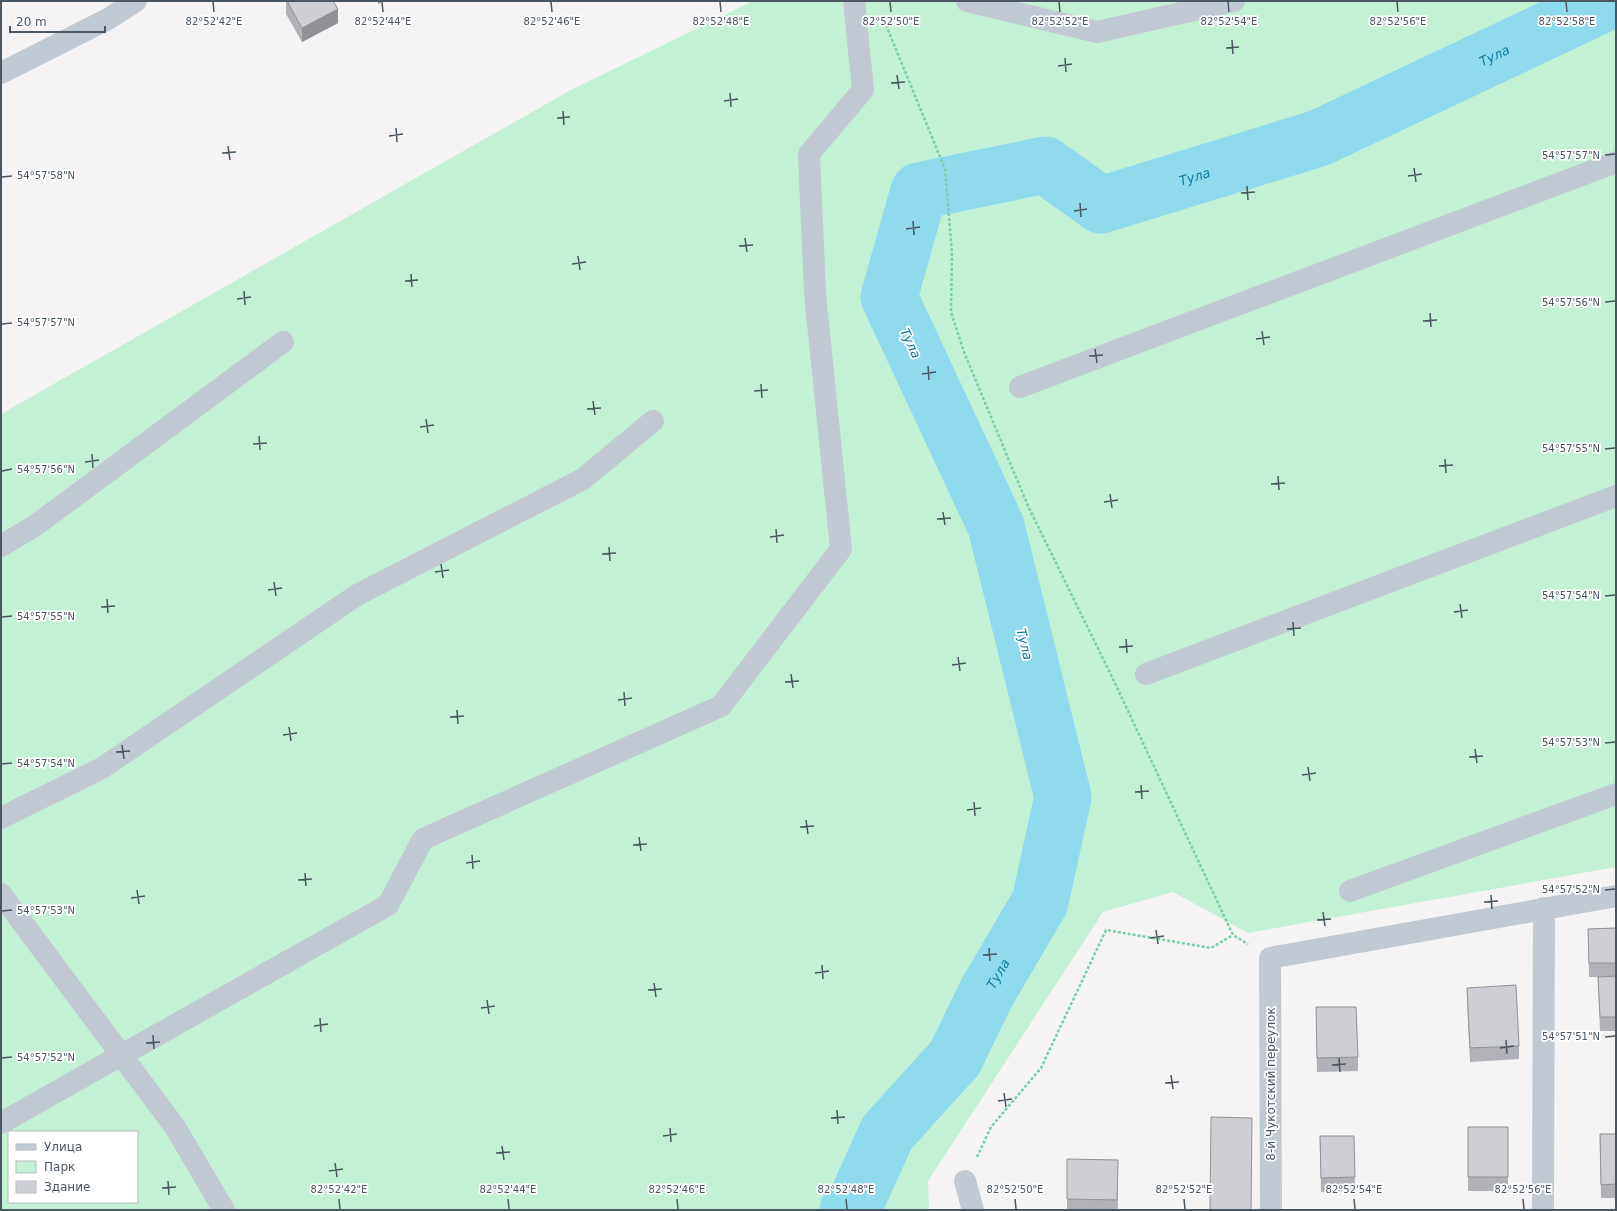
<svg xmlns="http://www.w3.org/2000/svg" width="1617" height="1211" viewBox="0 0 1617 1211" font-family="'DejaVu Sans',sans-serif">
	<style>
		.green { fill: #c3f1d5; fill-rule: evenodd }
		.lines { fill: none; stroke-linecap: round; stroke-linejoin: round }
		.river { stroke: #90daee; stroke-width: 57 }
		.path { stroke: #7ad0a6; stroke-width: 2.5; stroke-dasharray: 3 2; stroke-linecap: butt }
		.minor { stroke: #c1cad2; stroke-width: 22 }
		.wall { fill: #b0b2b7 }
		.shaded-wall { fill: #909195 }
		.building { fill: #cdcfd5; stroke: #909195 }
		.ticks { fill: none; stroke: #4a5661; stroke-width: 1.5 }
		.labels { text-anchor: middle; stroke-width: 3.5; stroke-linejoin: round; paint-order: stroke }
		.street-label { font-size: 12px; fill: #4a5661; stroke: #fff }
		.water-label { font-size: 13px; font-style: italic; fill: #0c7c9b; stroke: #fff }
		.ticks-label { font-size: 10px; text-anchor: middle; fill: #4a5661; stroke: #fff; stroke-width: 3.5; stroke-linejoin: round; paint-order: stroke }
	</style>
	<rect width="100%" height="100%" fill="#f5f3f3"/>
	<path class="green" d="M753 1H1616V867L1248 933 1173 892 1103 912 928 1181 929 1210H1V414L569 91ZM9 1132H137V1202H9Z"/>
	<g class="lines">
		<path class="river" id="s1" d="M848 1210 855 1204 887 1133 955 1058 987 992 1040 902 1063 797 996 526 889 297 919 191 1045 165 1101 205 1319 138 1609 1"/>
		<path class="path" d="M886 25 945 169 952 253 951 312 964 352 1028 506 1113 679 1233 935 1248 944
			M977 1157 991 1127 1041 1068 1106 930 1211 948 1233 935"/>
		<path class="minor" d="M967 1 1097 32 1234 1
			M1 73 108 19 136 1
			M1020 387 1616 162
			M1 546 36 525 283 342
			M1146 674 1616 496
			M1 818 102 768 357 595 583 479 653 421
			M1350 891 1616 794
			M1 894 175 1127 224 1210
			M1 1123 388 905 423 839 721 706 841 549 815 294 809 154 863 90 854 1
			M965 1181 973 1210
			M1271 1210 1270 958 1616 896
			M1543 1210 1544 908"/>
	</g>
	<path class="wall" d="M286 1H333L338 23 302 42 286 14Z
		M1616 928V1031H1600L1598 977H1602H1589L1588 929Z
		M1467 988 1519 1046V1059L1470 1062 1467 1001Z
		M1316 1021 1358 1057V1071L1317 1072Z
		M1468 1127H1508V1191H1468Z
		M1600 1134H1616V1198H1601Z
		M1320 1136H1354L1355 1191 1321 1192Z
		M1067 1159 1118 1173V1210H1067Z"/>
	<path class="shaded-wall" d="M378 1H384L378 4Z
		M338 9V23L302 42V28Z"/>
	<path class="building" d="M287 1H333L338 9 302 28Z
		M1616 928V963H1589L1588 929Z
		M1616 976V1017H1600L1598 977Z
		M1516 985 1519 1046 1470 1048 1467 988Z
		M1316 1007H1356L1358 1057 1317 1058Z
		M1211 1117 1252 1118 1251 1210H1210Z
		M1468 1127H1508V1177H1468Z
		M1600 1134H1616V1184L1601 1185Z
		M1320 1136H1354L1355 1177 1321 1178Z
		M1067 1159 1118 1160 1117 1200 1067 1199Z"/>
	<path class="ticks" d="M213 2 214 12M382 2 383 12M551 2 552 12M720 2 721 12M890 2 891 12M1059 2 1060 12M1228 2 1229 12M1397 2 1398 12M1566 2 1567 12M1232 40 1233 54M1226 48 1239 47M1065 58 1066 72M1058 66 1072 64M897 75 899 89M891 83 905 82M730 93 731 107M724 101 738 99M563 111 564 125M557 118 570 117M396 128 397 142M389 136 403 134M228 146 230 160M222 153 236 152M1605 155 1615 154M1414 168 1416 182M1408 176 1422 174M2 177 12 176M1247 186 1248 200M1241 193 1255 192M1080 203 1081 217M1074 211 1087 209M913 221 914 235M906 229 920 227M745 238 747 252M739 246 753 245M578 256 580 270M572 264 586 262M411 274 412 287M405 281 418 280M244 291 245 305M237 299 251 297M1605 302 1615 301M1430 313 1431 327M1423 321 1437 320M2 324 12 323M1262 331 1264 345M1256 339 1270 337M1095 349 1097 363M1089 356 1103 355M928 366 929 380M922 374 936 372M761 384 762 398M754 391 768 390M593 401 595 415M587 409 601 408M426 419 428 433M420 427 434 425M259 436 260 450M253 444 267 443M1605 449 1615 448M92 454 93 468M1445 459 1446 473M85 462 99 460M1439 466 1453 465M2 471 12 469M1278 476 1279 490M1271 484 1285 483M1110 494 1112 508M1104 502 1118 500M943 512 945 525M937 519 951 518M776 529 777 543M770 537 784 535M609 547 610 561M602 554 616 553M441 564 443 578M435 572 449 570M274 582 276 596M268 590 282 588M1605 596 1615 595M107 599 108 613M1460 604 1462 618M101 607 115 606M1454 612 1468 610M2 617 12 616M1293 622 1294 636M1287 629 1301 628M1126 639 1127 653M1119 647 1133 646M958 657 960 671M952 665 966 663M791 674 793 688M785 682 799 681M624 692 625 706M618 700 632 698M457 710 458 724M450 717 464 716M289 727 291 741M283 735 297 733M1605 743 1615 742M122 745 124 759M1475 749 1477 763M116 752 130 751M1469 757 1483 756M2 764 12 763M1308 767 1310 781M1302 775 1316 773M1141 785 1142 799M1135 792 1149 791M974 802 975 816M967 810 981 808M806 820 808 834M800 827 814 826M639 837 641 851M633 845 647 844M472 855 473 869M466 863 480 861M305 873 306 886M298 880 312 879M137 890 139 904M1605 890 1615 889M1491 895 1492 909M131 898 145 896M1484 902 1498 901M2 911 12 910M1323 912 1325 926M1317 920 1331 919M1156 930 1158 944M1150 938 1164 936M989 948 990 961M983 955 997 954M822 965 823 979M815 973 829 971M654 983 656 997M648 990 662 989M487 1000 489 1014M481 1008 495 1006M320 1018 321 1032M314 1026 328 1024M153 1035 154 1049M1605 1037 1615 1036M1506 1040 1507 1054M146 1043 160 1042M1500 1048 1514 1046M2 1058 12 1057M1339 1058 1340 1072M1332 1065 1346 1064M1171 1075 1173 1089M1165 1083 1179 1082M1004 1093 1006 1107M998 1101 1012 1099M837 1110 838 1124M831 1118 845 1117M670 1128 671 1142M663 1136 677 1134M502 1146 504 1160M496 1153 510 1152M335 1163 337 1177M329 1171 343 1169M168 1181 169 1195M162 1188 176 1187M339 1199 340 1209M508 1199 509 1209M677 1199 678 1209M846 1199 847 1209M1015 1199 1016 1209M1184 1199 1185 1209M1354 1199 1355 1209M1523 1199 1524 1209"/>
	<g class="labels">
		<g class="street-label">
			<text transform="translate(1271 1084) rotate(-90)" y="4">8-й Чукотский переулок</text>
		</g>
		<g class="water-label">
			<text dy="5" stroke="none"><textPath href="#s1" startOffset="1735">Тула</textPath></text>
			<text dy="5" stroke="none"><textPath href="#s1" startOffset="1411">Тула</textPath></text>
			<text transform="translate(911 343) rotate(65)" y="5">Тула</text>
			<text transform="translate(1025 644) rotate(76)" y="5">Тула</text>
			<text dy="5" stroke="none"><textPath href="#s1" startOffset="283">Тула</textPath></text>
		</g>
	</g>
	<g class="ticks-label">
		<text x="214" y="25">82°52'42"E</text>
		<text x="383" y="25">82°52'44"E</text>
		<text x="552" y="25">82°52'46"E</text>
		<text x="721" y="25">82°52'48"E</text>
		<text x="891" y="25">82°52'50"E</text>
		<text x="1060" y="25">82°52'52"E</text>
		<text x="1229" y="25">82°52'54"E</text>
		<text x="1398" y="25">82°52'56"E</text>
		<text x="1567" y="25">82°52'58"E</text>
		<text x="1571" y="159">54°57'57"N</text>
		<text x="46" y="179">54°57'58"N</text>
		<text x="1571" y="306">54°57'56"N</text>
		<text x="46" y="326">54°57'57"N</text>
		<text x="1571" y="452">54°57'55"N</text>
		<text x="46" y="473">54°57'56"N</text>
		<text x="1571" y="599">54°57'54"N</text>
		<text x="46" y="620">54°57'55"N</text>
		<text x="1571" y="746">54°57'53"N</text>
		<text x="46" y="767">54°57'54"N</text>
		<text x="1571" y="893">54°57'52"N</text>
		<text x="46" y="914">54°57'53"N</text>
		<text x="1571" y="1040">54°57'51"N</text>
		<text x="46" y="1061">54°57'52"N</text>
		<text x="339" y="1193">82°52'42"E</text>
		<text x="508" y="1193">82°52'44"E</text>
		<text x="677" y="1193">82°52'46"E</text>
		<text x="846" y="1193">82°52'48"E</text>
		<text x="1015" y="1193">82°52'50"E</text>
		<text x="1184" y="1193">82°52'52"E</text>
		<text x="1354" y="1193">82°52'54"E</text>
		<text x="1523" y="1193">82°52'56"E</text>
	</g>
	<rect width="1617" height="1211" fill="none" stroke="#4a5661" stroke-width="4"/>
	<rect x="8" y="1131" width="130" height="72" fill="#ffffff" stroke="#b7bbc0"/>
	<rect x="16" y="1144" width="20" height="6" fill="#c1cad2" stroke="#b7bbc0"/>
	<text x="44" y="1151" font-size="12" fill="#4a5661">Улица</text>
	<rect x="16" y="1161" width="20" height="12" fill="#c3f1d5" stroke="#b7bbc0"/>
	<text x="44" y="1171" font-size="12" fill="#4a5661">Парк</text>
	<rect x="16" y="1181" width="20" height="12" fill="#cdcfd5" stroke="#b7bbc0"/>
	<text x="44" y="1191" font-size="12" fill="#4a5661">Здание</text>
	<path d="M10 26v6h95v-6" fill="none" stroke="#4a5661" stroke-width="2"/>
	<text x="16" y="26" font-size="12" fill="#4a5661" stroke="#ffffff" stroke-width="3" paint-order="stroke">20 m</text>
</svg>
